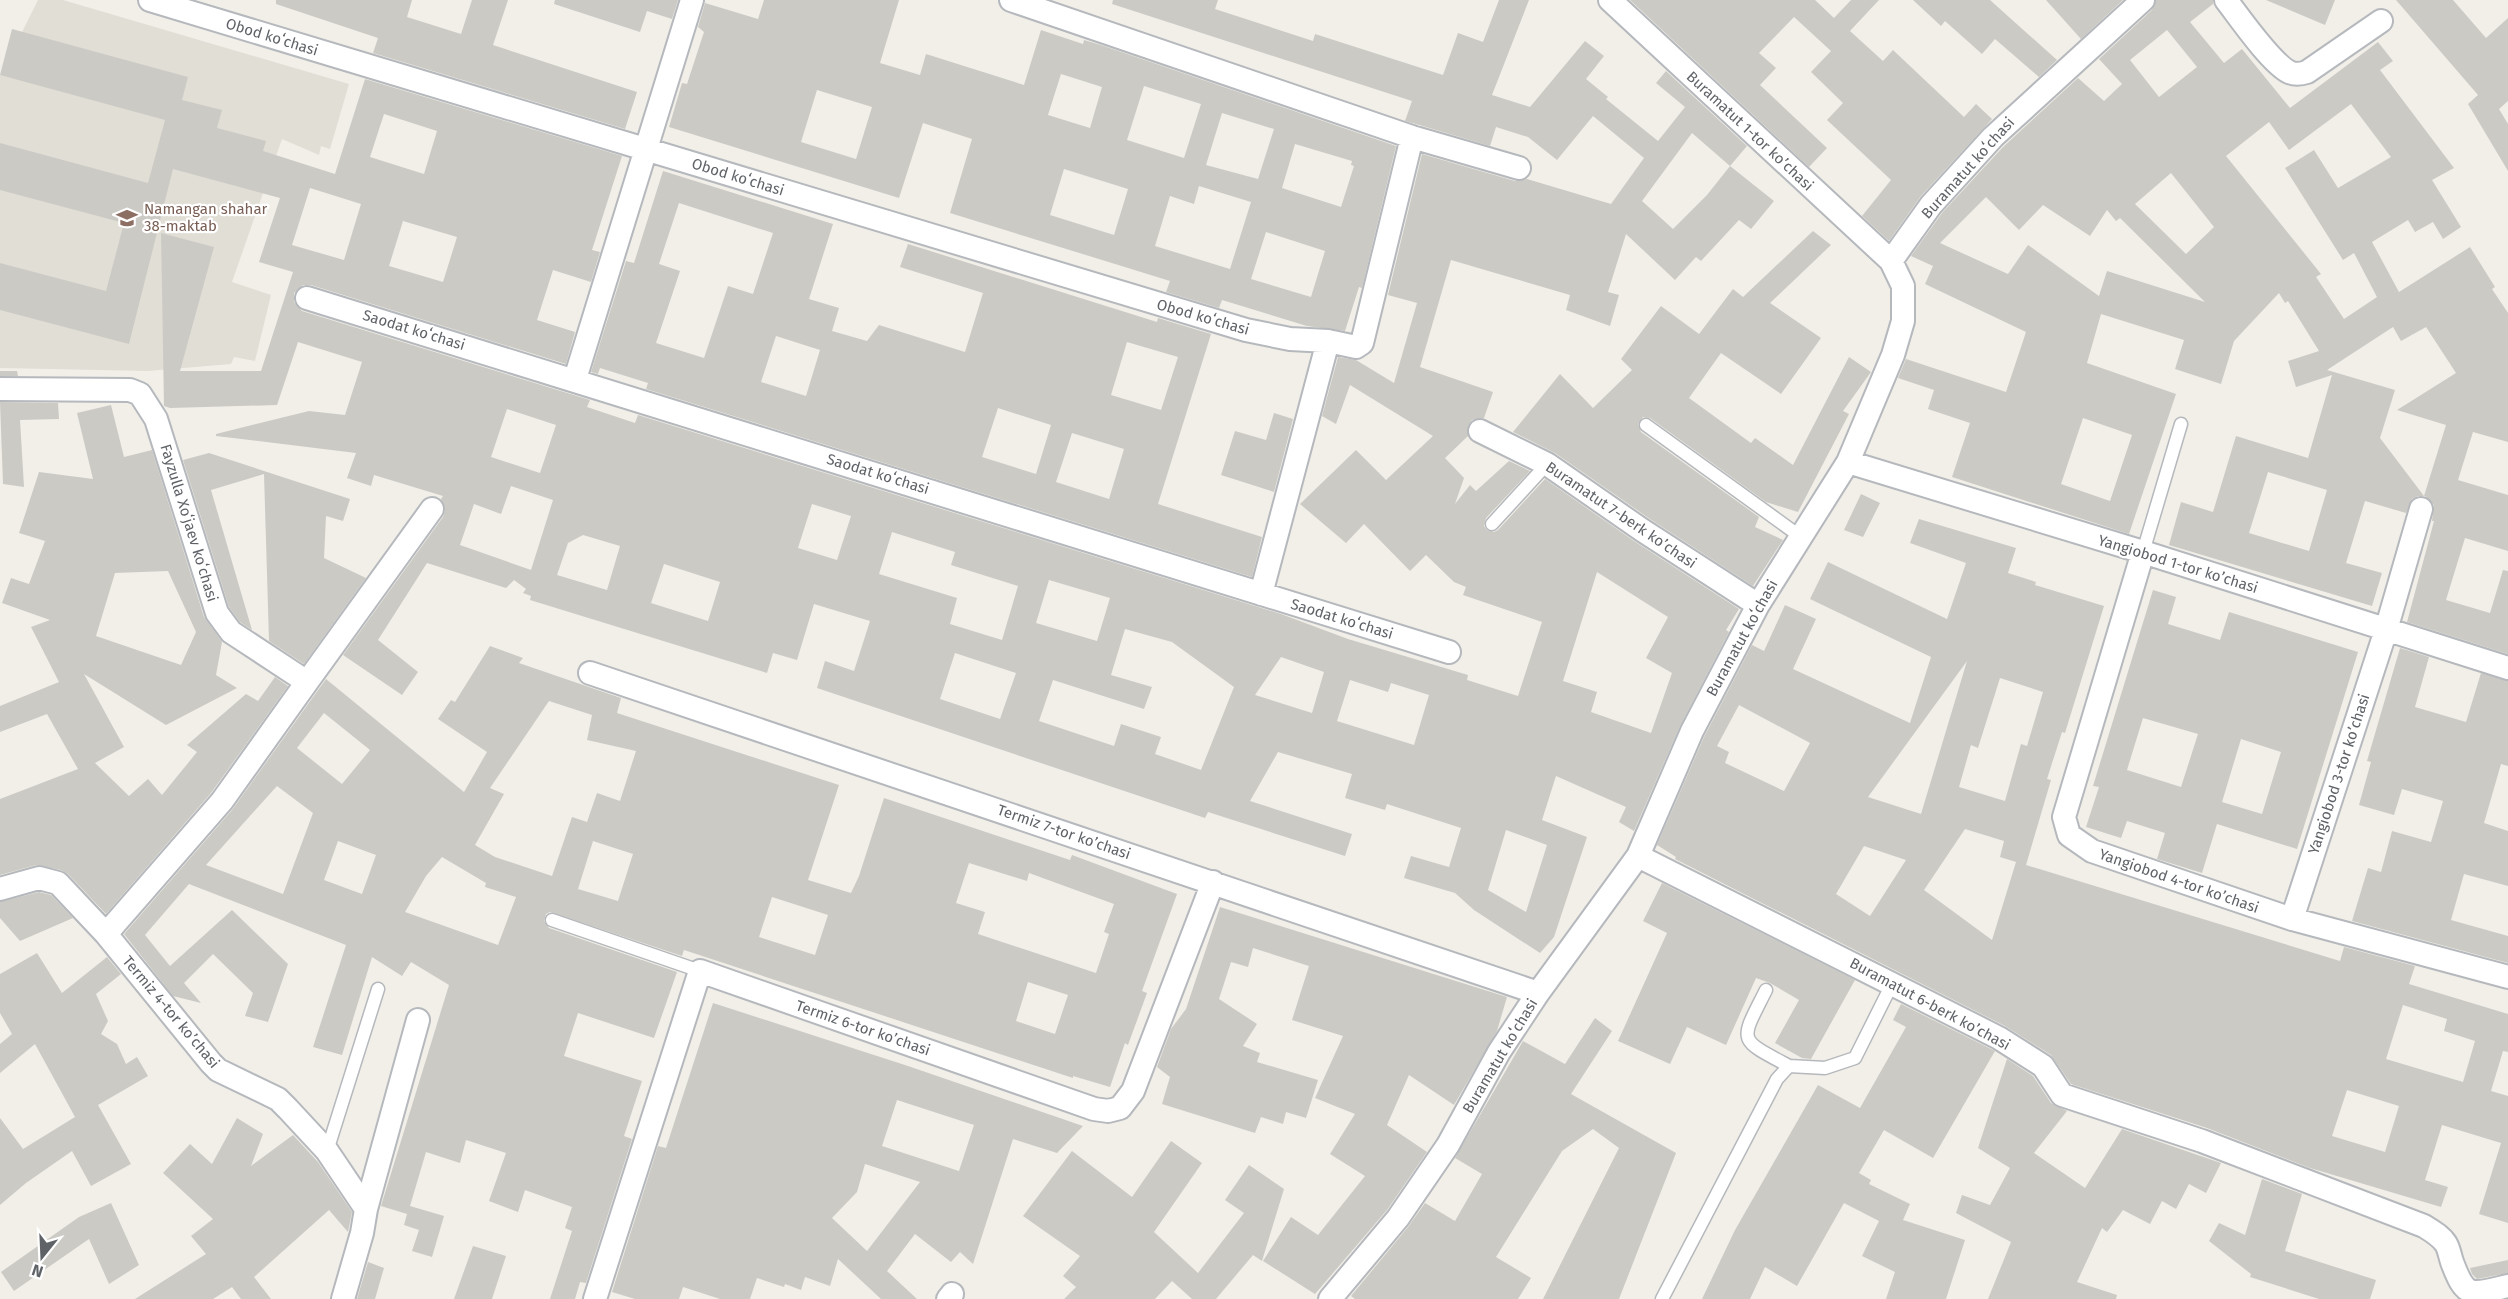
<svg xmlns="http://www.w3.org/2000/svg" width="2508" height="1299" viewBox="0 0 2508 1299" font-family="'Fira Sans',sans-serif">
	<style>
		.education { fill: #e1ded6 }
		.building { fill: #cccac5; fill-rule: evenodd }
		.lines { fill: none; stroke-linecap: round; stroke-linejoin: round }
		.service-casing { stroke: #b5b8bc; stroke-width: 15 }
		.minor-casing { stroke: #b5b8bc; stroke-width: 26 }
		.service { stroke: #fff; stroke-width: 12 }
		.minor { stroke: #fff; stroke-width: 22 }
		.labels { text-anchor: middle; stroke-width: 4.5; stroke-linejoin: round; paint-order: stroke }
		.street-label { font-size: 15px; fill: #5f6368; stroke: #fff }
		.education-label { font-size: 15px; fill: #785e54; stroke: #fff; text-anchor: start }
	</style>
	<rect width="100%" height="100%" fill="#f1efe8"/>
	<path class="education" d="M38 0H63L349 84 330 149 321 146 319 155 282 139 232 282 271 295 255 361 234 357 231 364 148 371 0 368V76Z"/>
	<path class="building" d="M276 0H412L407 17 461 34 472 0H508L493 45 637 92 625 129 373 53 378 38 276 4Z
		M555 0H678L672 19 647 11 640 32 554 4Z
		M764 0H899L880 63 920 75 926 54 1024 85 1041 30 1083 44 1084 40 1101 45 1396 146 1362 288 1359 287 1345 331 1307 326 1222 300 1219 308 1166 292 1170 281 950 213 972 139 923 123 899 198 669 127 682 83 687 84 704 32 698 27 705 3 758 19ZM1061 74 1102 87 1090 128 1048 115ZM1144 86 1201 104 1184 158 1127 140ZM817 90 872 107 856 159 801 142ZM1222 113 1274 129 1258 179 1206 165ZM1295 144 1352 161 1351 165 1354 166 1341 207 1282 188ZM1064 169 1128 189 1114 235 1050 215ZM1199 186 1251 202 1230 269 1155 246 1170 196 1194 204ZM1266 232 1325 251 1311 297 1251 279Z
		M1113 0H1218L1215 9 1313 41 1315 34 1443 75 1458 33 1483 42 1499 0H1529L1492 95 1530 107 1585 41 1604 56 1586 79 1608 97 1606 99 1658 141 1685 107 1656 83 1666 71 1747 146 1730 166 1774 201 1751 229 1739 220 1701 261 1696 257 1675 280 1626 234 1608 292 1619 295 1610 326 1566 310 1570 295 1451 260 1420 367 1493 392 1484 418 1472 420 1468 426V436L1445 458 1464 478 1455 504 1470 485 1476 491 1509 461 1530 471 1486 518 1484 526 1487 530 1494 532 1498 530 1545 479 1634 541 1739 609 1726 630 1729 632 1680 726 1634 831 1619 822 1626 807 1556 776 1542 820 1587 837 1554 937 1540 953 1474 910 1455 893 1404 878 1411 856 1449 867 1461 828 1387 804 1385 810 1345 798 1352 774 1278 752 1250 801 1352 834 1345 856 1208 812 1205 818 817 688 825 661 854 671 870 621 814 604 797 660 773 653 767 673 530 600 531 596 523 593 526 589 514 580 506 588 427 563 378 640 418 672 402 695 343 655 443 517 445 510 441 499 443 496 374 475 371 486 347 478 356 453 216 436V434L309 411 345 415 362 362 298 342 277 405 170 408 164 406 161 233 214 247 180 371H261L293 272 259 262 280 198 173 169 129 344 0 310V263L106 291 124 223 0 190V143L148 183 165 120 0 75 12 29 188 77 182 100 222 110 217 128 266 141 263 151 335 174 365 79 622 156 592 250 600 252 591 282 553 270 537 320 575 332 566 364 311 285H303L294 293V302L302 311 590 400 587 407 635 423 638 415 1281 614 1348 639 1468 675 1467 680 1518 696 1542 622 1463 595 1466 587 1454 582 1426 555 1410 571 1364 524 1346 543 1300 504 1356 450 1386 480 1433 436 1350 385 1336 424 1322 416 1338 357 1356 360 1394 383 1417 303 1388 295 1422 154 1515 181 1527 179 1611 204 1644 158 1593 116 1557 160 1528 137 1496 127 1490 146 1416 124 1405 121 1412 101 1112 4ZM384 114 437 131 424 174 370 157ZM1692 133 1730 166 1707 195 1673 229 1642 201ZM310 188 361 204 344 260 292 245ZM403 221 457 237 443 282 389 266ZM507 409 556 425 540 473 491 457ZM511 486 553 500 531 570 460 545 474 504 501 514ZM812 504 851 516 837 560 798 548ZM892 532 955 552 951 565 1018 586 1002 640 950 624 957 598 879 574ZM583 535 620 546 607 590 557 575 568 543ZM664 564 720 582 708 621 651 603ZM1597 572 1668 617 1646 658 1672 673 1651 733 1591 712 1597 692 1563 681ZM1049 580 1110 598 1097 641 1036 623ZM1125 629 1172 642 1234 687 1201 770 1155 754 1161 737 1121 724 1114 746 1039 721 1053 680 1144 709 1152 687 1111 675ZM955 653 1016 673 1000 719 940 699ZM1281 657 1324 672 1312 713 1255 695ZM1350 680 1388 692 1391 683 1429 695 1414 745 1337 721ZM1506 830 1547 845 1526 912 1488 890Z
		M1630 0H1815L1834 18 1851 0H1879L1850 31 1883 61 1893 50 1964 117 1976 104 1992 119 1921 196 1889 241 1862 216 1891 180 1827 120 1843 103 1811 72 1831 51 1794 17 1759 53 1776 68 1760 85 1827 148 1809 167Z
		M1913 0H1990L2057 60 2039 77 1995 39 1982 54 1945 21 1941 26Z
		M2046 0H2123L2081 39Z
		M2156 0H2213V4L2190 22 2224 63 2242 49 2290 108 2378 42 2393 61 2380 70 2454 168 2432 180 2461 227 2443 239 2433 222 2415 232 2408 220 2372 242 2399 292 2470 247 2495 287 2492 289 2508 313V442L2473 432 2458 480 2508 495V551L2465 538 2446 600 2490 613 2503 570 2508 571V654L2407 622 2434 521H2432L2434 505 2425 496H2418L2412 499 2406 513 2365 501 2346 563 2382 573 2372 606 2169 545 2181 502 2213 512 2236 436 2308 458 2332 375 2296 387 2288 361 2319 351 2288 301 2285 303 2279 293 2234 341 2221 384 2175 369 2184 340 2101 314 2087 363 2176 394 2129 534 1952 477 1970 423 1928 409 1934 390 1898 378 1906 359 2006 392 2026 332 1925 284 1933 266 1911 256 1942 213 2003 147 2078 78 2104 101 2122 84 2099 59 2152 10ZM2167 30 2197 67 2159 97 2130 60ZM2351 104 2391 157 2338 188 2314 150 2285 168 2343 260 2354 253 2377 297 2344 319 2316 277 2321 274 2226 156 2269 122 2289 150ZM2171 173 2214 227 2186 254 2135 204ZM1986 197 2019 230 2043 205 2090 236 2107 210 2116 221 2120 218 2205 302 2107 271 2099 296 2028 245 2008 274 1940 243ZM2393 327 2401 341 2426 327 2456 373 2397 410 2446 425 2424 496 2380 438 2395 390 2327 370ZM2083 418 2132 435 2110 501 2061 484ZM2268 472 2327 490 2309 551 2249 533Z
		M2266 0H2335L2325 25Z
		M2396 0H2453L2486 38 2508 18V101L2499 109 2508 124V171L2468 104 2478 95Z
		M663 171 833 224 809 299 839 308 832 331 867 341 879 325 965 352 983 293 900 267 908 244 1157 322 1158 318 1211 334 1158 504 1262 537 1252 577 646 389 648 383 600 368 598 374 591 372 626 261 634 263ZM679 203 773 233 753 294 728 286 704 358 656 343 680 271 659 264ZM776 336 820 350 806 396 761 382ZM1127 342 1178 357 1161 410 1111 395ZM998 408 1051 425 1036 474 982 457ZM1072 433 1124 449 1109 499 1056 482Z
		M1813 231 1831 245 1770 303 1821 338 1781 394 1721 353 1689 398 1751 443 1755 438 1793 465 1849 357 1871 372 1843 411 1849 414 1798 512 1766 502 1650 418 1643 417 1638 424 1641 432 1759 517 1755 527 1783 540 1753 586 1650 519 1555 453 1513 432 1560 374 1593 408 1632 370 1621 359 1661 306 1699 334 1733 289 1743 297Z
		M0 371H17L18 376H0Z
		M0 402 58 403 59 419 20 420 24 487 3 484Z
		M111 405 124 457 152 450 204 617 222 642 216 675 237 688 166 725 84 674 124 747 95 763 129 796 148 779 162 795 197 752 187 745 246 694 258 701 275 677 288 686 211 793 106 914 68 874 61 870 36 865 0 875V799L78 769 47 714 0 732V706L59 682 31 627 50 620 2 603 11 578 29 584 45 541 19 533 39 472 93 479 77 413ZM168 571 196 632 181 665 96 636 115 573Z
		M1274 413 1293 419 1274 492 1221 475 1235 431 1266 440Z
		M209 453 350 499 343 521 326 516 324 558 366 578 304 664 269 641 264 474 211 490 252 630 240 622 229 607 183 460Z
		M1861 494 1880 503 1863 537 1844 530Z
		M1919 519 2016 548 2008 573 2036 582 2035 585 2104 606 2065 733 2062 732 2047 779 2051 780 2026 865 2340 961 2344 947 2415 966 2409 984 2508 1014V1052L2503 1051 2491 1091 2508 1096V1223L2479 1214 2501 1143 2442 1125 2425 1180 2448 1187 2441 1207 2310 1168 2207 1128 2071 1084 2051 1055 2005 1026 1675 859 1676 857 1657 845 1704 737 1752 645 1764 651 1785 605 1816 619 1793 669 1910 723 1931 657 1810 599 1828 562 1947 619 1966 563 1910 543ZM1967 661 1921 814 1868 797 1908 742ZM2000 678 2043 692 2027 746 2021 744 2005 801 1959 787 1971 745 1978 748ZM1739 705 1810 743 1784 791 1725 763 1729 752 1717 746ZM1965 829 2004 841 2000 857 2016 862 1992 940 1924 890ZM1864 846 1906 860 1870 916 1836 894ZM2403 1005 2447 1019 2444 1031 2475 1041 2463 1082 2386 1059ZM2347 1090 2399 1106 2385 1152 2332 1136Z
		M2153 590 2176 597 2168 624 2220 640 2229 612 2358 652 2297 849 2217 824 2202 873 2157 859 2165 833 2127 821 2121 838 2086 827 2099 787 2093 786ZM2143 718 2198 734 2181 787 2127 770ZM2241 739 2281 752 2262 814 2222 802Z
		M490 646 523 658 519 663 621 698 617 713 839 785 808 880 851 893 859 876 884 798 1070 860 1072 855 1177 894 1142 991 1147 993 1128 1045 1125 1043 1110 1087 1073 1076V1078L684 950 682 956 550 912 546 914 544 921 549 928 677 972 654 1038 578 1013 564 1056 642 1081 624 1136 632 1139 586 1283 580 1282 575 1299H550L572 1231 565 1228 572 1207 525 1190 518 1212 489 1201 506 1153 466 1140 460 1163 426 1152 410 1206 444 1216 432 1257 412 1251 419 1230 404 1225 407 1214 381 1206 449 985 411 962 402 976 372 957 342 1055 313 1047 346 945 189 884 145 935 170 966 232 910 288 964 268 1022 245 1016 253 993 213 954 184 983 201 1003 173 996 124 934 232 810 326 679 464 792 487 752 438 719 451 700 455 702ZM549 701 592 715 587 740 636 751 620 801 597 793 587 822 572 817 552 876 495 857 475 845 504 794 490 788ZM324 713 370 750 342 784 297 748ZM277 786 313 813 283 894 206 865ZM338 841 376 855 362 894 324 880ZM593 841 633 854 618 901 578 889ZM442 857 486 883 485 887 516 897 498 945 405 912 426 876ZM969 863 1027 881 1029 873 1114 904 1104 932 1109 934 1096 973 978 934 985 912 956 903ZM772 897 828 915 815 955 759 937ZM1028 982 1068 995 1055 1034 1016 1021Z
		M2400 648 2429 657 2415 707 2466 722 2481 673 2508 681V766L2501 764 2484 823 2508 831V886L2464 874 2451 920 2508 936V963L2352 921 2368 868 2381 872 2392 831 2431 842 2443 801 2402 789 2394 815 2359 805 2371 762 2367 761Z
		M1662 883 1855 980 1811 1059 1802 1058 1775 1043 1799 1000 1770 983 1756 978 1726 1045 1687 1027 1670 1064 1618 1041 1667 933 1643 921Z
		M39 892 51 895 73 918 20 941 0 918V902Z
		M1220 907 1507 997 1497 1031 1454 1105 1409 1075 1387 1125 1427 1152 1387 1210 1315 1294 1263 1261 1291 1217 1318 1235 1365 1176 1330 1154 1355 1114 1315 1098 1343 1036 1292 1020 1309 966 1253 948 1248 967 1231 962 1219 999 1257 1024 1243 1046 1260 1053 1257 1062 1318 1080 1306 1118 1286 1112 1283 1124 1261 1117 1255 1133 1162 1104 1170 1077 1157 1067 1171 1029 1186 1009Z
		M37 953 62 993 107 957 121 974 96 994 108 1021 101 1034 117 1044 126 1064 137 1057 148 1076 98 1105 131 1164 91 1186 72 1151 26 1183 0 1205V1118L23 1149 75 1117 35 1044 0 1073V1044L12 1034 0 1013V974Z
		M713 1003 908 1066 1083 1126 1057 1153 1013 1139 973 1264 960 1252 951 1262 915 1234 887 1271 917 1299H881L838 1259 830 1286 805 1277 801 1290 785 1284 784 1287 757 1278 750 1299H720L683 1287 679 1299H635L612 1292 658 1146 666 1148ZM897 1100 974 1125 959 1171 882 1146ZM865 1164 920 1182 867 1251 832 1218 857 1192Z
		M1901 1004 1995 1051 1933 1158 1884 1130 1859 1173 1871 1180 1869 1184 1910 1204 1903 1220 1965 1240 1946 1299H1886L1895 1272 1862 1256 1879 1221 1844 1203 1797 1286 1765 1267 1750 1299H1702L1735 1230 1818 1085 1860 1108 1906 1027 1893 1020Z
		M1595 1018 1612 1031 1571 1094 1676 1153 1619 1299H1543L1619 1148 1593 1129 1562 1151 1496 1257 1531 1278 1518 1299H1355L1351 1296 1408 1227 1425 1203 1455 1221 1482 1174 1455 1158 1523 1041 1565 1064Z
		M2007 1059 2033 1076 2051 1103 2067 1111 2034 1153 2085 1188 2122 1129 2221 1163 2206 1193 2189 1184 2176 1209 2162 1201 2150 1224 2123 1210 2107 1232 2102 1228 2077 1282 2117 1295 2116 1299H1988L2011 1242 1956 1213 1962 1195 1990 1205 2010 1168 1978 1148Z
		M237 1118 263 1134 251 1166 293 1135 318 1162 352 1212 348 1232 329 1210 254 1277 271 1299H241L232 1287 213 1299H135L206 1254 191 1236 213 1219 163 1173 190 1144 212 1164Z
		M1171 1141 1202 1163 1154 1232 1198 1273 1244 1213 1225 1200 1249 1165 1284 1189 1262 1261 1253 1255 1216 1299H1192L1172 1281 1155 1299H1064L1076 1287 1063 1276 1080 1256 1023 1216 1072 1151 1132 1197Z
		M2262 1179 2302 1194 2285 1251 2376 1280 2370 1299H2319L2250 1277 2251 1274 2209 1241 2219 1223 2245 1235Z
		M111 1203 139 1265 109 1284 89 1239 14 1291 1 1272 79 1217Z
		M473 1246 506 1256 492 1299H454Z
		M2508 1260V1273L2477 1279 2472 1274 2470 1268Z
		M368 1262 384 1268 375 1299H357Z"/>
	<g class="lines">
		<defs>
			<path id="service" d="M1646 425 1801 537
				M1492 524 1547 464
				M2143 552 2181 424
				M552 920 700 971
				M1766 990C1740 1042 1736 1038 1789 1066
				M327 1151 378 989
				M1662 1299 1777 1079 1789 1066 1825 1068 1855 1058 1892 984"/>
			<path id="minor" d="M150 0 1246 330 1290 339 1328 341 1356 347 1362 343 1412 137
				M1011 0 1412 137 1519 168
				M1610 0 1891 261
				M2226 0C2240 18 2270 62 2289 72 2295 75 2301 74 2307 72L2381 21
				M307 298 1449 652
				M575 379 692 0
				M0 389 130 390 140 394 156 419 217 613 231 632 307 682 222 801 106 934
				M1480 431 1547 464 1642 530 1758 605
				M1848 462 2143 552 2508 668
				M2143 552 2064 817 2069 835 2092 851 2292 919 2508 977
				M1261 594 1328 341
				M590 673 1538 993
				M307 682 432 509
				M1638 856 1999 1038 2043 1066 2062 1095 2202 1141 2424 1226C2432 1231 2441 1236 2446 1244 2449 1249 2450 1256 2452 1262 2466 1299 2470 1295 2508 1286
				M0 889 39 878 58 883 106 934 211 1063 218 1070 278 1099 288 1109 327 1151 366 1209 362 1233 343 1299
				M2292 919 2386 630 2421 509
				M366 1209 418 1020
				M595 1299 700 971 1094 1109 1108 1111 1120 1108 1133 1091 1213 882
				M948 1299 952 1294
				M1330 1299 1398 1218 1448 1145 1499 1052 1538 993 1638 856 1692 731 1758 605 1848 462 1893 355 1903 321V286L1891 261 1931 205 1993 137 2143 0"/>
		</defs>
		<use href="#service" class="service-casing"/>
		<use href="#minor" class="minor-casing"/>
		<use href="#service" class="service"/>
		<use href="#minor" class="minor"/>
	</g>
	<defs>
		<symbol id="school-bare" viewBox="-9 -9 18 18"><path d="M0-5L7-2L0 1L-7-2ZM-4 1L0 2.5L4 1V4Q0 6-4 4Z" fill="#8d6e63" stroke="#fff" stroke-width="2.5" paint-order="stroke"/></symbol>
	</defs>
	<g fill-rule="evenodd">
		<use href="#school-bare" x="112" y="203" width="30" height="30"/>
	</g>
	<g class="labels">
		<g class="street-label">
			<text transform="translate(272 37) rotate(17)" y="5">Obod koʻchasi</text>
			<text transform="translate(1750 131) rotate(43)" y="5">Buramatut 1-tor koʼchasi</text>
			<text transform="translate(1968 168) rotate(-48)" y="5">Buramatut koʻchasi</text>
			<text transform="translate(738 177) rotate(17)" y="5">Obod koʻchasi</text>
			<text transform="translate(1203 317) rotate(16)" y="5">Obod koʻchasi</text>
			<text transform="translate(414 330) rotate(17)" y="5">Saodat koʻchasi</text>
			<text transform="translate(878 474) rotate(17)" y="5">Saodat koʻchasi</text>
			<text transform="translate(1621 515) rotate(34)" y="5">Buramatut 7-berk koʼchasi</text>
			<text transform="translate(189 523) rotate(73)" y="5">Fayzulla Xoʻjaev koʻchasi</text>
			<text transform="translate(2178 564) rotate(17)" y="5">Yangiobod 1-tor koʼchasi</text>
			<text transform="translate(1342 619) rotate(17)" y="5">Saodat koʻchasi</text>
			<text transform="translate(1742 638) rotate(-61)" y="5">Buramatut koʻchasi</text>
			<text transform="translate(2339 774) rotate(-72)" y="5">Yangiobod 3-tor koʼchasi</text>
			<text transform="translate(1064 832) rotate(19)" y="5">Termiz 7-tor koʼchasi</text>
			<text transform="translate(2179 881) rotate(19)" y="5">Yangiobod 4-tor koʼchasi</text>
			<text transform="translate(1930 1004) rotate(28)" y="5">Buramatut 6-berk koʼchasi</text>
			<text transform="translate(171 1012) rotate(50)" y="5">Termiz 4-tor koʼchasi</text>
			<text transform="translate(863 1028) rotate(19)" y="5">Termiz 6-tor koʼchasi</text>
			<text transform="translate(1500 1056) rotate(-59)" y="5">Buramatut koʻchasi</text>
		</g>
		<g class="education-label">
			<text x="144" y="214">Namangan shahar<tspan x="144" dy="17">38-maktab</tspan></text>
		</g>
	</g>
	<g transform="translate(42 1257) rotate(198)" stroke="#ffffff" stroke-width="4.5" paint-order="stroke">
	<path d="M0-4.5L10 22L0 15L-10 22Z" fill="#5f6368"/>
	<text y="-9" font-size="16" font-weight="bold" text-anchor="middle" fill="#5f6368">N</text>
	</g>
</svg>
